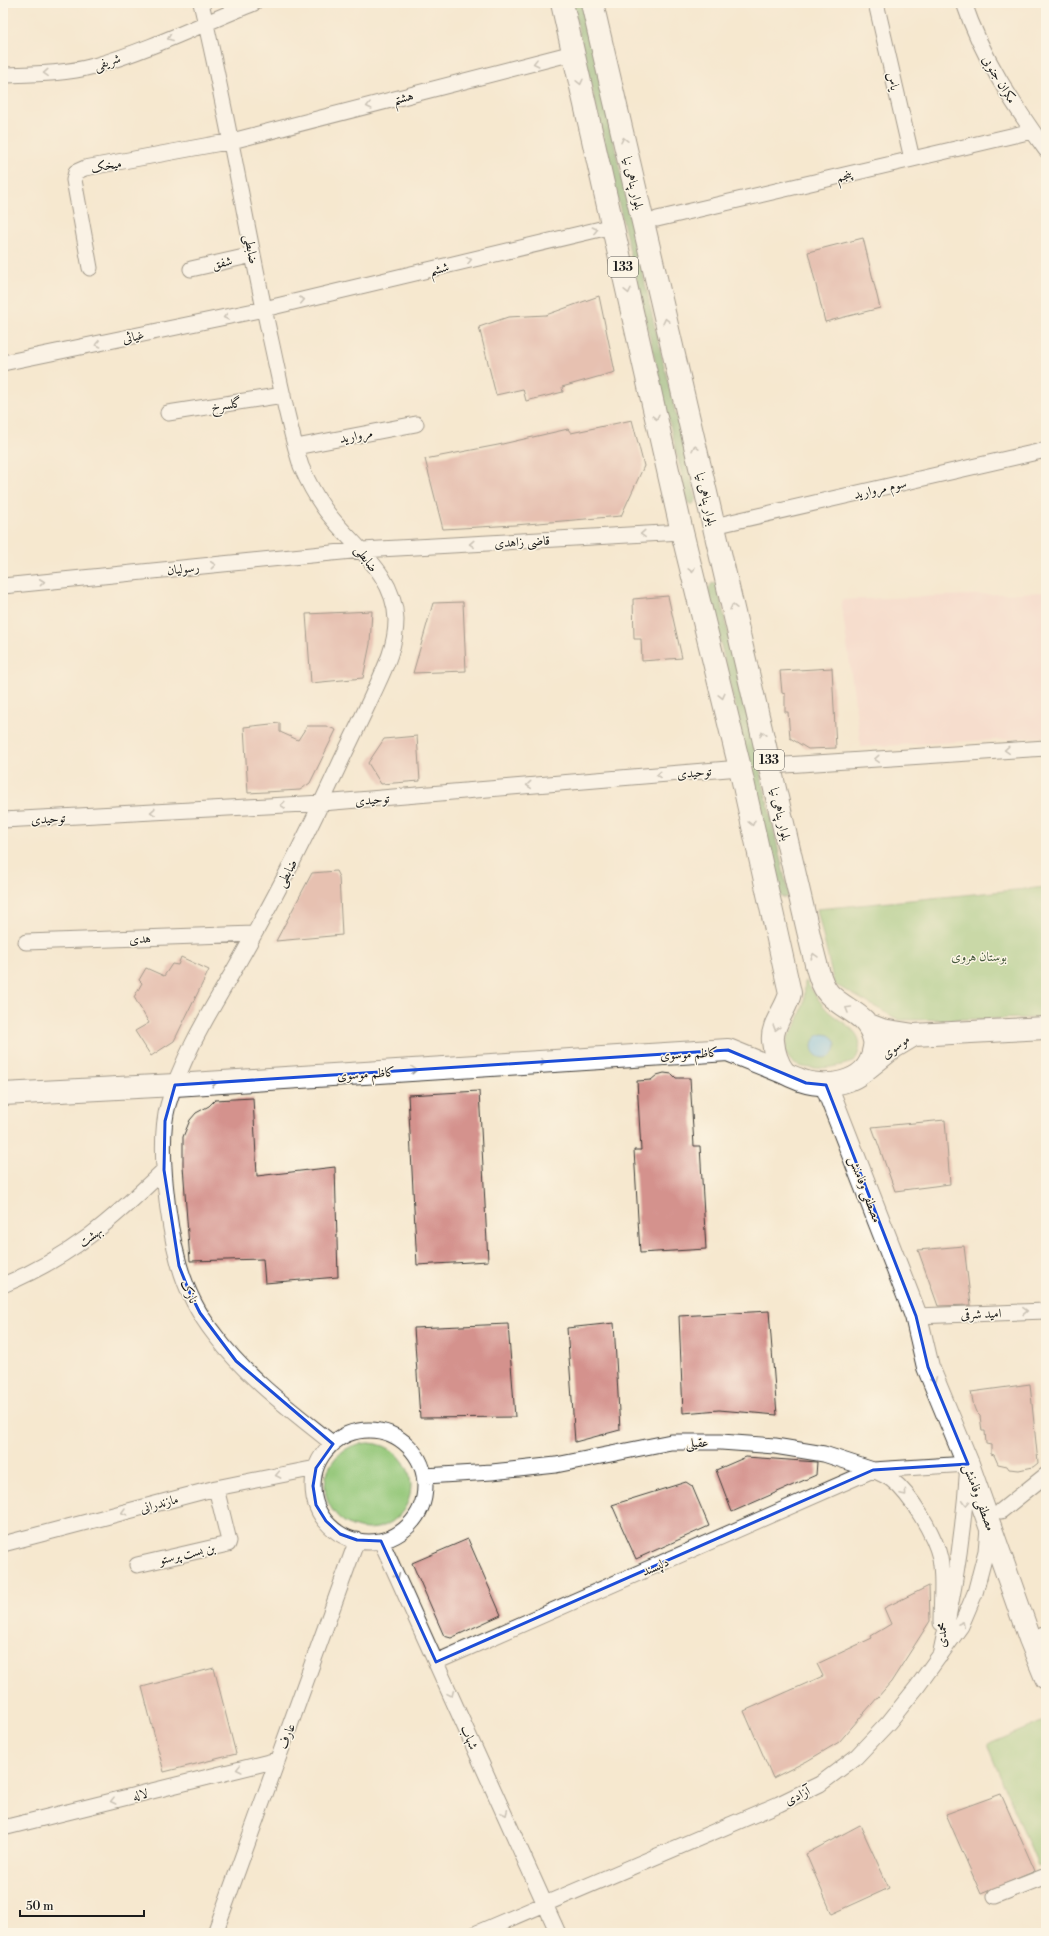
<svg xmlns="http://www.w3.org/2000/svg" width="1049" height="1936" viewBox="0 0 1049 1936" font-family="'Libre Bodoni',Amiri,serif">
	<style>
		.built { fill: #f7d0cb }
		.green { fill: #92c677; stroke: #57714a }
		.forest { fill: #75ab68; stroke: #486442 }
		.water { fill: #6fc0ea; stroke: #466e83 }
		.building { fill: #d4928d }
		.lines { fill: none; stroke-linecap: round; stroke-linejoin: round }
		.street-casing { stroke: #3d3b37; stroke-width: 17 }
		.secondary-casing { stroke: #3d3b37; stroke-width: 24 }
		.primary-casing { stroke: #3d3b37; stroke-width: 24 }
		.street { stroke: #fff; stroke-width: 15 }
		.secondary { stroke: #fff; stroke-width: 22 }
		.primary { stroke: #fff; stroke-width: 22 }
		.oneway { stroke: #999 }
		.marked { fill: none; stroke: #1d4ed8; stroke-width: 3; stroke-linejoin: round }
		.labels { text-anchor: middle; stroke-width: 3; stroke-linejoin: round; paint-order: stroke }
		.shield { fill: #fcf5e5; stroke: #5f5d58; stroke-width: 1 }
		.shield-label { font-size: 12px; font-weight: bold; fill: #1c1c1c }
		.street-label { font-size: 13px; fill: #1c1c1c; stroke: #fcf5e5 }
		.park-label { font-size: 13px; fill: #45583c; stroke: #fcf5e5 }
	</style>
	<rect width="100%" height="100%" fill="#fcf5e5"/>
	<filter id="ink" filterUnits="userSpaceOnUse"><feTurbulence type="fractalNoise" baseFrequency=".025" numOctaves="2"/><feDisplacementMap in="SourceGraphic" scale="8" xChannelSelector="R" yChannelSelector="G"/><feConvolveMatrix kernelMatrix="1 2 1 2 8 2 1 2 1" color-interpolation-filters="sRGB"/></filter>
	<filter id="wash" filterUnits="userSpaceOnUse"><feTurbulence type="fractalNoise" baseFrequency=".012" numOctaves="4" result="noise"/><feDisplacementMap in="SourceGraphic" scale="16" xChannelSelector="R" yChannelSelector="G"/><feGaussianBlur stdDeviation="0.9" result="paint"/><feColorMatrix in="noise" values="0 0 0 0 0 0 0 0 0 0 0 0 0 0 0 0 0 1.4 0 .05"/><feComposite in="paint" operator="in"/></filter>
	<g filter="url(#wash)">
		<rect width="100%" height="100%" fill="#f6e8cf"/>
		<path class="built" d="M1046 592V737L861 747 841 600Z"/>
		<path class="green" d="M1046 887V1018L899 1020 834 984 817 909Z
			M805 980C812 990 819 1001 827 1010 845 1027 870 1031 855 1061 841 1067 804 1073 792 1062 789 1059 787 1055 785 1051L788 1037 796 1026 804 1003Z
			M325 1486a43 43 0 1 1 86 0a43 43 0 1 1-86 0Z
			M1046 1720V1863L1038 1866 987 1745Z"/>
		<path class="forest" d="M572 3H583L655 327 696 498 695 502 692 505 688 503Z
			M712 583 717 584 789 895 785 898 778 895 708 589Z"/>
		<path class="water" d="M812 1046a12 12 0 1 1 24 0a12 12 0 1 1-24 0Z"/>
		<g id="blocks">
			<path class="building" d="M863 238 880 308 825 322 808 252Z
				M599 296 615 372 562 387 563 392 526 401 523 389 496 395 479 327 508 317 546 315Z
				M632 420 644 466 621 516 515 525 443 529 425 459 498 445 568 429 571 433Z
				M668 596 682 658 642 661 641 639H634L633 599Z
				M463 602 466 671 413 673 433 603Z
				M372 611 370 644 363 678 311 683 306 614Z
				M832 668 836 748 808 749 790 738 788 712H785V694L782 693 780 671Z
				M280 723V732L298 740 307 726H326L336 730 310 783 300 790 248 793 244 727Z
				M417 736 420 781 381 784 368 763 384 739Z
				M336 871 339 877 342 935 276 941 312 873Z
				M181 957 209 970 174 1041 151 1056 135 1031 149 1023 134 997 142 983 139 980 146 968 164 976 172 964 178 965Z
				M664 1073 672 1074 676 1078H690L694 1146H700L706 1249 640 1253 634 1150H641L637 1081 651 1080 657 1075Z
				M479 1091 488 1261 417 1265 408 1095Z
				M253 1098 257 1176 335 1167 338 1277 265 1283 263 1259 190 1261 183 1166V1137L190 1120 196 1113 209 1106 215 1100Z
				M945 1120 950 1184 895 1191 872 1127Z
				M964 1246 971 1305 938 1306 918 1250Z
				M769 1311 777 1415 719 1410 683 1413 679 1316Z
				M614 1323 620 1430 575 1442 567 1328Z
				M508 1324 515 1417 420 1418 414 1328Z
				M1030 1384 1038 1463 1033 1467 1019 1470 1009 1469 1007 1466 998 1464 994 1455 991 1454V1445L986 1444 985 1431H982L980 1416 976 1412 974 1407 971 1392Z
				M746 1457 817 1462 816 1475 732 1512 716 1470Z
				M686 1482 692 1486 709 1526 636 1559 612 1505Z
				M468 1539 501 1615 451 1638 444 1636 412 1563Z
				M929 1586 930 1621 891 1682 839 1742 807 1761 773 1778 744 1711 823 1676 817 1664 872 1638 871 1636 891 1624 884 1608Z
				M214 1668 236 1754 164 1772 142 1687Z
				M1001 1794 1035 1871 981 1894 946 1814Z
				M860 1825 889 1888 832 1914 806 1854Z"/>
		</g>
	</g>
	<g filter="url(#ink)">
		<use href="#blocks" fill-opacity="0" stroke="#3d3b37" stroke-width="1"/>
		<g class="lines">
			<defs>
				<path id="street" d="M201 3C228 115 246 229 271 341 280 382 288 425 301 466 307 480 315 495 324 508 349 544 395 571 396 620 396 648 383 672 372 696 362 718 351 740 341 761 312 824 281 887 247 947 219 998 184 1049 168 1105 157 1144 168 1225 179 1264 186 1289 199 1315 215 1335 247 1378 291 1410 333 1444
					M876 3 912 159
					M964 3C982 57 1013 104 1046 150
					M3 75C33 74 65 74 94 66 149 50 202 24 254 3
					M657 219 1032 131
					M90 268 74 180 76 172 85 168 232 141 573 53
					M191 269 253 255
					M3 363 264 309 613 226
					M168 413 283 395
					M296 447 416 424
					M714 526 1046 450
					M3 586 362 550 682 532
					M770 766 1046 748
					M3 820 322 803 740 768
					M26 942 254 934
					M3 1285C71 1257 112 1220 164 1170
					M916 1316 1046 1311
					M313 1486a56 56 0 1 1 112 0a56 56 0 1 1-112 0Z
					M873 1470C879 1473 887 1476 892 1480 911 1495 935 1535 940 1558 944 1580 941 1601 941 1623
					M425 1476 492 1472 556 1465 671 1442H721L775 1446 824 1454 873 1470 968 1464C964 1532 955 1590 940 1656
					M1001 1511 1046 1475
					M381 1541 558 1933
					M3 1544 216 1488 316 1468
					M137 1565 228 1544 229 1541 216 1488
					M1043 1635 1046 1634
					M436 1662 873 1470
					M3 1828 277 1760
					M995 1896 1046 1876
					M215 1933 357 1540
					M477 1933 779 1804 820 1784 856 1757 889 1722 917 1687 961 1626 975 1593 986 1551 988 1528"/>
				<path id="secondary" d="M869 1025 882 1030 914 1035 1046 1028
					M864 1071 894 1047 914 1035
					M826 1085 916 1316 928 1367 968 1464 1030 1639 1046 1678
					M3 1094 175 1085 728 1050 785 1073"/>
				<path id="primary" d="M562 3 682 532 740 768 790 993C787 1009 771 1024 773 1041 774 1052 777 1063 784 1072 787 1075 793 1077 798 1079 822 1090 868 1085 873 1052 874 1048 875 1044 874 1040 868 1013 846 1012 829 994 819 983 816 962 812 948L592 3"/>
			</defs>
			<use href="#street" class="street-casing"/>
			<use href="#secondary" class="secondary-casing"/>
			<use href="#primary" class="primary-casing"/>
			<use href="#street" class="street"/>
			<use href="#secondary" class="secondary"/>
			<use href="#primary" class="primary"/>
		</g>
		<defs><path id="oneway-chevron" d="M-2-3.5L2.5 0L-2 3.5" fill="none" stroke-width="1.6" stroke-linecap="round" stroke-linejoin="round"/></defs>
		<g class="oneway">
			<use href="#oneway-chevron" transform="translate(170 38) rotate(158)"/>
			<use href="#oneway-chevron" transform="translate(536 63) rotate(166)"/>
			<use href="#oneway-chevron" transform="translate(46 73) rotate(177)"/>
			<use href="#oneway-chevron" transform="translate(580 82) rotate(77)"/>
			<use href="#oneway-chevron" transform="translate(369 106) rotate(166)"/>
			<use href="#oneway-chevron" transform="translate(624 140) rotate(-103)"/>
			<use href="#oneway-chevron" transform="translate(595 230) rotate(-13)"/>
			<use href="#oneway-chevron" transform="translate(469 260) rotate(-13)"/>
			<use href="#oneway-chevron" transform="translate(628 291) rotate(77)"/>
			<use href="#oneway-chevron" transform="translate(302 300) rotate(-13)"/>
			<use href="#oneway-chevron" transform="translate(226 317) rotate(168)"/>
			<use href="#oneway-chevron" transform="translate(666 321) rotate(-103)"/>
			<use href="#oneway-chevron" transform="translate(98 344) rotate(168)"/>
			<use href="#oneway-chevron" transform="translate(656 417) rotate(77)"/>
			<use href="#oneway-chevron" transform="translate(695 448) rotate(-103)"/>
			<use href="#oneway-chevron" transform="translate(643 534) rotate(177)"/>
			<use href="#oneway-chevron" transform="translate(472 544) rotate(177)"/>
			<use href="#oneway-chevron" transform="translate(213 565) rotate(-6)"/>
			<use href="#oneway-chevron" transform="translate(692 570) rotate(76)"/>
			<use href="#oneway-chevron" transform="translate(42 582) rotate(-6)"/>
			<use href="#oneway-chevron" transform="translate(733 607) rotate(-103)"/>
			<use href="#oneway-chevron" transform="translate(722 696) rotate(76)"/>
			<use href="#oneway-chevron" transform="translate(763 734) rotate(-103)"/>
			<use href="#oneway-chevron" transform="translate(1007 750) rotate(176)"/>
			<use href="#oneway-chevron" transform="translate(877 759) rotate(176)"/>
			<use href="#oneway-chevron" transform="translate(659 775) rotate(175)"/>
			<use href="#oneway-chevron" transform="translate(529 785) rotate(175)"/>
			<use href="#oneway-chevron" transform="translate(283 805) rotate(177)"/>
			<use href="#oneway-chevron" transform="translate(153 812) rotate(177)"/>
			<use href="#oneway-chevron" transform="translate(752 823) rotate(77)"/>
			<use href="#oneway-chevron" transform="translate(814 956) rotate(-106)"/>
			<use href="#oneway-chevron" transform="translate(848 1009) rotate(-150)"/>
			<use href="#oneway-chevron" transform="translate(776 1028) rotate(107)"/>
			<use href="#oneway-chevron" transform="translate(543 1062) rotate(-3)"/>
			<use href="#oneway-chevron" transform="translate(414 1070) rotate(-4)"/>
			<use href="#oneway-chevron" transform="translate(214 1083) rotate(-4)"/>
			<use href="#oneway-chevron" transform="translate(1025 1311) rotate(-2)"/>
			<use href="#oneway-chevron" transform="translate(934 1380) rotate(68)"/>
			<use href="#oneway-chevron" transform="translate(278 1475) rotate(169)"/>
			<use href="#oneway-chevron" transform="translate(904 1493) rotate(50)"/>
			<use href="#oneway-chevron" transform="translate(966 1503) rotate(93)"/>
			<use href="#oneway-chevron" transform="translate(124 1512) rotate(165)"/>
			<use href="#oneway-chevron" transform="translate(397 1576) rotate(66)"/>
			<use href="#oneway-chevron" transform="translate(962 1624) rotate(-63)"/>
			<use href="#oneway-chevron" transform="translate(451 1694) rotate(66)"/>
			<use href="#oneway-chevron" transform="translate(239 1769) rotate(166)"/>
			<use href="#oneway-chevron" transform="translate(113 1801) rotate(166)"/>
			<use href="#oneway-chevron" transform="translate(505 1813) rotate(66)"/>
		</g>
	</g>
	<path d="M0 0H1049V1936H0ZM728 1050 806 1083 826 1085 916 1316 928 1367 968 1464 873 1470 436 1662 381 1541 357 1540 340 1534 326 1521 316 1505 313 1486 316 1468 333 1444 236 1361 200 1313 189 1291 179 1266 164 1170 165 1121 175 1085Z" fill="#f6e8cf" fill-opacity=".55" fill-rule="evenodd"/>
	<path class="marked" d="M728 1050 806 1083 826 1085 916 1316 928 1367 968 1464 873 1470 436 1662 381 1541 357 1540 340 1534 326 1521 316 1505 313 1486 316 1468 333 1444 236 1361 200 1313 189 1291 179 1266 164 1170 165 1121 175 1085Z"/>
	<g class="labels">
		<g class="shield">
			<rect x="608" y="257" width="30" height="20" rx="3"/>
			<rect x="754" y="750" width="30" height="20" rx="3"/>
		</g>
		<g class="shield-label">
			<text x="623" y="271">133</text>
			<text x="769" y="764">133</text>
		</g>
		<g class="street-label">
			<text transform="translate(107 61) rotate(-18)" y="5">شریفی</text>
			<text transform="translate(1000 79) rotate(59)" y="5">مکران جنوبی</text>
			<text transform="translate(894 81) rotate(77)" y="5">یاس</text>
			<text transform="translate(403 97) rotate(-14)" y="5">هشتم</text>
			<text transform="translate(106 165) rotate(-11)" y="5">میخک</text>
			<text transform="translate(844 175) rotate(-13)" y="5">پنجم</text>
			<text transform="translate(634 183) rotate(77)" y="5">بلوار پناهی نیا</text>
			<text transform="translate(252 249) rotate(79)" y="5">ضابطی</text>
			<text transform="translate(222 262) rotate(-13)" y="5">شفق</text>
			<text transform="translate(439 268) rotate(-13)" y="5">ششم</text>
			<text transform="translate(133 336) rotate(-12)" y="5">غیاثی</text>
			<text transform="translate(226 404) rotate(-9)" y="5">گلسرخ</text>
			<text transform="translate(356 435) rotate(-11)" y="5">مروارید</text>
			<text transform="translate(880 488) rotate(-13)" y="5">سوم مروارید</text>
			<text transform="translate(707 499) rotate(77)" y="5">بلوار پناهی نیا</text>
			<text transform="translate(522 541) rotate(-3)" y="5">قاضی زاهدی</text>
			<text transform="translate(367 558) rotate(53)" y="5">ضابطی</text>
			<text transform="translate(183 568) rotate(-6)" y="5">رسولیان</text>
			<text transform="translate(694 772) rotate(-5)" y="5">توحیدی</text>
			<text transform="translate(372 799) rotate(-5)" y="5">توحیدی</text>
			<text transform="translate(781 814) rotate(77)" y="5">بلوار پناهی نیا</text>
			<text transform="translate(48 818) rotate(-3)" y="5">توحیدی</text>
			<text transform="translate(286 873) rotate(-63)" y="5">ضابطی</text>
			<text transform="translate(140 938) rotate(-2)" y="5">هدی</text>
			<text transform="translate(895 1046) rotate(-36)" y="5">موسوی</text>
			<text transform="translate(689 1053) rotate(-3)" y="5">کاظم موسوی</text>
			<text transform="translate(366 1073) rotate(-4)" y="5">کاظم موسوی</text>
			<text transform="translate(866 1189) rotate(69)" y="5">مصطفی وفامنش</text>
			<text transform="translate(90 1236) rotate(-36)" y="5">بهشت</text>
			<text transform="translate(190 1291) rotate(66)" y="5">نازک</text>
			<text transform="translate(981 1313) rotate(-2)" y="5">امید شرقی</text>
			<text transform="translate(697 1442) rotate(-1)" y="5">عقیلی</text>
			<text transform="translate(980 1497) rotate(70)" y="5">مصطفی وفامنش</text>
			<text transform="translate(159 1503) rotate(-15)" y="5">مازندرانی</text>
			<text transform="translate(187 1553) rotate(-13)" y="5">بن بست پرستو</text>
			<text transform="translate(655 1566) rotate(-24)" y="5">دلپسند</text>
			<text transform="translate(941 1635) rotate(-89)" y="5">محمدی</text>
			<text transform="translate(286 1736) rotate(-70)" y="5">عارف</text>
			<text transform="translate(470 1737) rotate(66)" y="5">شهاب</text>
			<text transform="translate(140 1794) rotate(-14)" y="5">لاله</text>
			<text transform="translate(797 1795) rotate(-26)" y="5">آزادی</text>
		</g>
		<g class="park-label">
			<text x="979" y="961">بوستان هروی</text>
		</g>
	</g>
	<rect width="1049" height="1936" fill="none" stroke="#fcf5e5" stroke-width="16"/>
	<path d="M20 1910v6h124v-6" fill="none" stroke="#1c1c1c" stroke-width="2"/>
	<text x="26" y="1910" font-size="12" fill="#1c1c1c" stroke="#fcf5e5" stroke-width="3" paint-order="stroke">50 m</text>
</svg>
